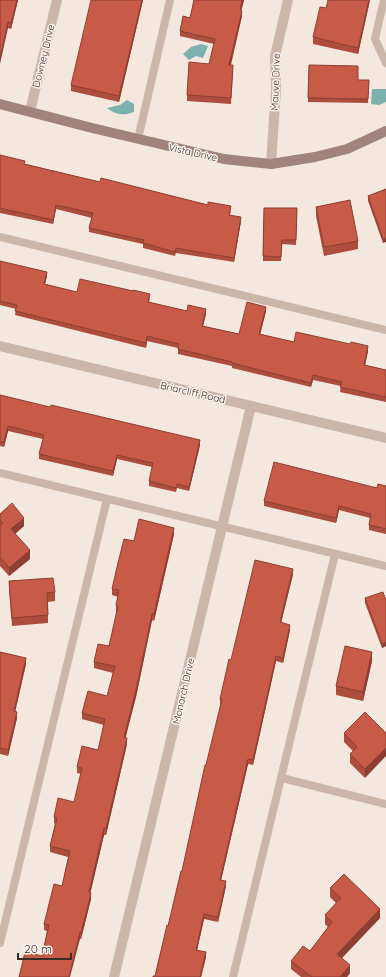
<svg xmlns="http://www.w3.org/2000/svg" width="386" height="977" viewBox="0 0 386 977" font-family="Quicksand,sans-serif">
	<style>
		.water { fill: #7db1ae }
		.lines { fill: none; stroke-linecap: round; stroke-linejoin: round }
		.lane { stroke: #ccb6aa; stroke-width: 8 }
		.street { stroke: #ccb6aa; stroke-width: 10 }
		.secondary { stroke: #a0847b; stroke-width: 10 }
		.wall { fill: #ac4d3e }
		.shaded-wall { fill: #8c3f32 }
		.building { fill: #c85a48; stroke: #8c3f32 }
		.labels { text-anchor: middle; stroke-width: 3; stroke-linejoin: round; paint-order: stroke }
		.street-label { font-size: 10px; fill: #392d29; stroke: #faf2eb }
	</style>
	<rect width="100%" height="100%" fill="#f3e7de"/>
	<path class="water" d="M201 44 208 46 203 58 196 56 189 60 183 54 191 47Z
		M372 89H386V102L379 105 371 104Z
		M127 100 134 104V112C123 116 116 115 107 108L120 105Z"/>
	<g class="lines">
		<path class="lane" d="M384 0 375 39 386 63
			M138 139 170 0
			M0 237 386 330
			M0 473 386 566
			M282 778 386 804
			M0 943 107 499
			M233 977 335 554"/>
		<path class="street" d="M30 111 57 0
			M271 164 276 89 275 56 288 0
			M0 346 386 438
			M114 977 251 406"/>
		<path class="secondary" d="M0 104 92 128 224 159 271 164 315 157 347 149 386 131"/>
	</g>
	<path class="wall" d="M0 0H18L11 29 8 28Z
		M143 0 119 102 71 91V85Z
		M194 0H244L241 11 242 16 231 65 233 71 231 104 187 101V95L209 64 214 44 180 36V31L190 18Z
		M370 0 358 54 313 44V37Z
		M309 65 358 80H369L368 103 308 102Z
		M0 155 25 164 100 182 231 210 230 215 241 221 234 262 176 253 175 256 143 248V244L89 232V228L92 218 56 209 53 224 0 213Z
		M386 189 383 243 368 201V196Z
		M316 207 358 241V249L324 256 316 216Z
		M264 208H297L296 245 282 244 281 261H263Z
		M0 261 47 276 45 284 77 292 150 298 149 302 187 311 206 314 203 326 239 334 266 311 260 334 294 342 368 351 365 365 386 370V402L340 392 341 386 313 380 311 387 232 368V366L178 354V348L147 341 146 348 15 315 16 309 0 305Z
		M0 395 200 445 189 491 177 488 176 492 149 486V481L152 467 117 459 113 476 39 459V454L43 439 8 431 4 447 0 446Z
		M386 486V534L369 530V525L370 518 339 510 336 523 264 506V501Z
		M0 514 24 526 15 534 30 559 9 576 0 566Z
		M174 534 154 621 152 620 136 697 125 737 127 744 106 835H104L90 893 91 899 81 939H80L42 956 47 931 44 930V924L62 886 68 857 50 852V846L55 824 54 823V817L74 802 81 774 77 773V767L98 750 104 725 82 719V713L107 696 113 673 94 668V662L109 646 117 612H116V605L118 597 112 595V589L134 541Z
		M293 574 281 623 290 630 283 663 276 661 253 765 248 764 221 880 226 886 218 922 204 919 197 950 206 957 201 977H153L155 976 182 871 221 704H220V699L231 660Z
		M9 581 55 592V601L48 602V623L12 626 9 590Z
		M365 598H386V646L382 648 365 603Z
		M0 652 26 664 15 711 17 718 8 756 0 754Z
		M372 661 363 701 336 695V686Z
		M365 712V778L350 763V754L353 751 344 742V733Z
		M330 888 380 918 342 958 350 973 347 977H301L291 969V961L310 951 328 927 325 924V915L336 903 330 897Z"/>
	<path class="shaded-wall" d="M17 0H18L11 29V23Z
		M142 0H143L119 102V96Z
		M242 0H244L240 16V10Z
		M369 0H370L358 54V48Z
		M242 11V16L229 70V65Z
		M8 22V28L0 64V58Z
		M56 205V209L53 224V220Z
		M241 217V221L234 262V258Z
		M386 238V242L383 243V239Z
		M47 272V276L44 288V284Z
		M266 307V311L259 339V334Z
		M206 309V314L202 330V326Z
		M147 336V341L146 348V343Z
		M368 346V351L364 370V365Z
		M313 375V380L311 387V383Z
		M8 426V431L4 447V442Z
		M200 440V445L189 491V487Z
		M117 455V459L113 476V471Z
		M339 506V510L336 523V518Z
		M24 518V526L11 537V529Z
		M174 528V534L154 621V614Z
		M30 550V559L9 576V568Z
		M293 569V574L280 627V622Z
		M152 614V620L136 697 124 744V737Z
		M290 625V630L283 663V658Z
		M386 642V646L382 648V644Z
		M372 652V661L363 701V692Z
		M276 656V661L253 765V760Z
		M26 658V664L14 717V711Z
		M17 712V718L8 756V750Z
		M127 738V744L106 835V829Z
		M386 748V756L365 778V769Z
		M248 759V764L220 885V880Z
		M104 828V835L89 899V892Z
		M226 881V886L218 922V917Z
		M91 893V899L81 939V933Z
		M380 909V918L337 963V954Z
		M204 914V919L196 955V950Z
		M80 932V939L70 977H69Z
		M206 952V957L201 977H200Z
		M350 965V973L347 977H340Z"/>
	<path class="building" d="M0 0H17L11 23 8 22 0 58Z
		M91 0H142L119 96 71 85Z
		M194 0H242L240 10 242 11 229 65H233L231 98 187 95 189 62 209 64 215 39 180 31 183 16 190 18Z
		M328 0H369L358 48 313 37 320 7 326 8Z
		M309 65 358 66V80H369L368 99 308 98Z
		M0 155 25 161 24 164 100 182 101 178 208 205V202L231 206 229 215 241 217 234 258 176 248 175 252 143 243 144 240 89 228 93 213 56 205 53 220 0 208Z
		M386 189V238L383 239 368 196Z
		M350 200 358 241 324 247 316 207Z
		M264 208H297L296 240H282L281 257 263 256Z
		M0 261 47 272 44 284 77 292 80 279 133 291V290L150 294 148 302 187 311 188 305 206 309 202 326 239 334 247 302 266 307 259 334 294 342 296 332 350 344 351 342 368 346 364 365 386 370V397L340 387 342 382 313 375 311 383 232 363V362L178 349 179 344 147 336 146 343 15 311 17 305 0 301Z
		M0 395 50 407 51 405 200 440 189 487 177 484 176 488 149 481 153 463 117 455 113 471 39 454 44 435 8 426 4 442H0Z
		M274 462 377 488 378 484 386 486V529L369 525 371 514 339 506 336 518 264 501Z
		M12 503 24 518 11 529 30 550 9 568 0 557V525L3 523 0 520V514Z
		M139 519 174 528 154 614H152L136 690 124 737 127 738 106 829 104 828 89 892 91 893 81 933 80 932 69 977H19L25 952 42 956 49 925 44 924 54 884 62 886 70 851 50 846 57 818 54 817 58 798 74 802 82 768 77 767 82 746 98 750 105 719 82 713 88 691 107 696 115 666 94 662 98 644 109 646 118 606 116 605 119 590 112 589 117 567 124 539 134 541Z
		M255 560 293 569 280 622 290 625 283 658 276 656 253 760 248 759 220 880 226 881 218 917 204 914 196 950 206 952 200 977H153V976H155L167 925 168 926 181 871H182L205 765H206L222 699H220L229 659 231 660Z
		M53 578 55 592 47 593 48 615 12 618 9 581Z
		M383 592 385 598H386V642L382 644 365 598Z
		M345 646 372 652 363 692 336 686Z
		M0 652 26 658 14 711 17 712 8 750 0 748Z
		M365 712 386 733V748L365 769 350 754 357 747 344 733Z
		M344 874 380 909 337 954 350 965 340 977H312L291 961 303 946 310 951 332 922 325 915 341 898 330 888Z"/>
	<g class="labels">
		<g class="street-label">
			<text transform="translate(43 56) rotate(-76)" y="4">Downey Drive</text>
			<text transform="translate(275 82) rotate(-88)" y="4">Mauve Drive</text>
			<text transform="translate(193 152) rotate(13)" y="4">Vista Drive</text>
			<text transform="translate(193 392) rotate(13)" y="4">Briarcliff Road</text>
			<text transform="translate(183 691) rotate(-77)" y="4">Monarch Drive</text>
		</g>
	</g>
	<path d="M18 953v6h53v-6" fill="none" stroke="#392d29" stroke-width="2"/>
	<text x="24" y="953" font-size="12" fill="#392d29" stroke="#faf2eb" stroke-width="3" paint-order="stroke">20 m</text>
</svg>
